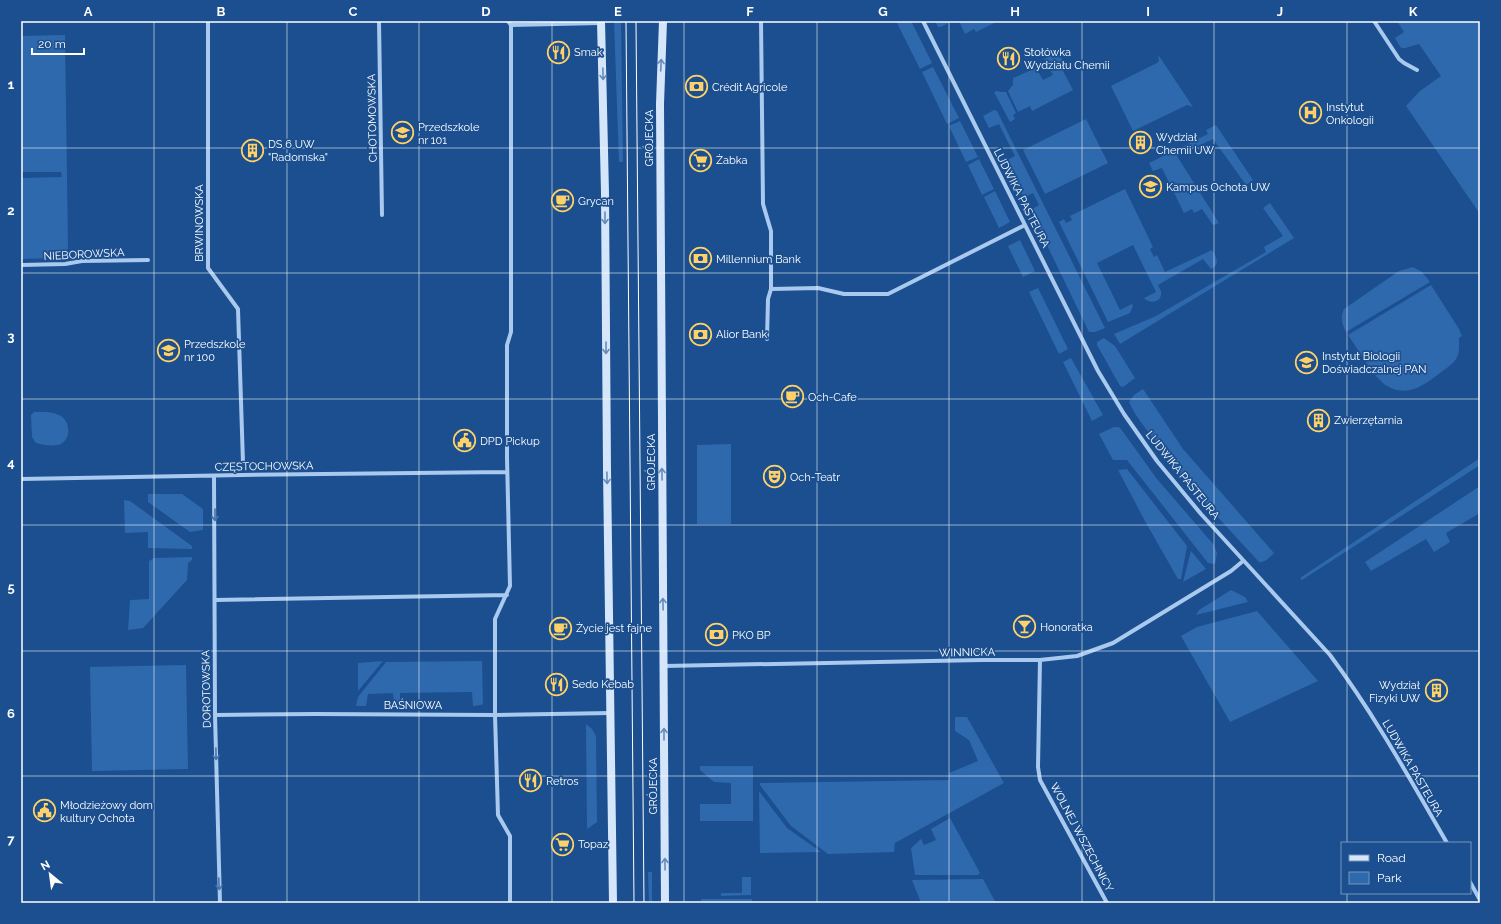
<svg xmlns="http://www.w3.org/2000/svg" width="1501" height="924" viewBox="0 0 1501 924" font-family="Raleway,sans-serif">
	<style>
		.green { fill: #2e69ad }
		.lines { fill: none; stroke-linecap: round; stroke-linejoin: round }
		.street { stroke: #a9c9ee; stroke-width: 4 }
		.secondary { stroke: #d6e6fa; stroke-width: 8 }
		.tram { stroke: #fff; stroke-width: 1 }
		.oneway { stroke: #668bba }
		.oneway2 { stroke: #4674ac }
		.grid { fill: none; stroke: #fff; stroke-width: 1; stroke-opacity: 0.55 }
		.labels { text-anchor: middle; stroke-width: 3.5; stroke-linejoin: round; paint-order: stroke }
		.poi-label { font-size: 11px; fill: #fff; stroke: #1b4f8f; text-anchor: start }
		.street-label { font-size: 11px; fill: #fff; stroke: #1b4f8f }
		.neatline { fill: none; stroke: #fff; stroke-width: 1.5 }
		.grid-label { font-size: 13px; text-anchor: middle; font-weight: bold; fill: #fff }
	</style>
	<rect width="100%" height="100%" fill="#1b4f8f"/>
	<path class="green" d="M614 21H621L623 162H619Z
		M896 21H911L932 63 920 69Z
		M935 21H949L950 22 941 27H938Z
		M959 21H998L976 32 974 29 965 34Z
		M1397 21H1480V214L1406 106 1420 91 1441 76 1419 44 1405 48H1401L1395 38 1404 32Z
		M65 35 68 248 65 254 58 258 21 259V178L62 177 61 172H21V36Z
		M1058 52 1066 67 1062 69 1073 90 1032 111 1030 106 1018 112 1008 91 1013 85V78L1036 68 1043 80 1053 75 1044 59Z
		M1159 56 1193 107 1187 105 1133 131 1111 86 1157 63 1159 61 1158 57Z
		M933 67 959 118 947 124 922 72Z
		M997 91 1001 92H1006L1016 113 1013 115 1015 119 1010 122 994 92Z
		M994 110 997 111 1105 328 1095 332H1089L1030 210 1039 205 1033 193 1024 198 1005 161 1015 156 999 124 989 128 983 116Z
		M1086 119 1108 163 1045 194 1023 150Z
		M960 121 978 157 966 162 949 126Z
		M1216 125 1253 180 1246 185 1213 139 1177 156 1219 223 1213 225 1202 209 1194 213 1192 209 1184 213 1162 168 1153 171 1149 163 1208 134 1206 130Z
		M979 159 994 189 982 195 968 165Z
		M1125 189 1153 247 1150 249 1154 257 1157 255 1165 272 1212 250C1216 257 1221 264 1211 269L1203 259 1158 285C1159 287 1160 289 1161 291 1163 302 1150 305 1144 298L1156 292 1133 245 1097 263 1120 310 1132 304 1133 306 1130 313 1108 322 1059 222 1064 219 1066 223 1072 220 1070 216Z
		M995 191 1010 222 999 228 984 197Z
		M1270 203 1294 238 1120 344 1114 334 1156 316 1266 252 1264 247 1283 236 1263 208Z
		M1020 240 1035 271 1023 277 1008 246Z
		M1413 267 1422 272 1430 282 1346 332C1342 324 1340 318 1344 309L1399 271Z
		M1431 285 1459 329 1462 336 1459 338C1459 345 1460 353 1456 359 1452 365 1445 369 1440 373 1424 385 1408 398 1387 386 1374 378 1358 349 1348 335Z
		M1038 288 1068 349 1059 354 1029 292Z
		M1104 338 1115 346 1135 378 1123 387 1120 386 1097 345V342Z
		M1071 358 1103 415 1092 421 1063 362Z
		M1143 389 1183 449 1274 553C1270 557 1265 563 1259 562 1223 523 1187 485 1156 442 1147 430 1135 416 1129 402L1134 395Z
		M34 412C42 412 51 411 59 415 71 420 72 441 58 445 51 446 42 445 36 443L32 437 31 415Z
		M1114 427H1119L1121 429 1157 479 1214 545 1217 553 1215 564 1208 563 1127 460H1113L1099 434Z
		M731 444V524H697V445Z
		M1480 458V465L1302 580 1300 578Z
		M1127 469 1187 546 1181 579H1178L1146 523 1118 470Z
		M1480 486V513L1446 533 1450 542 1434 552 1426 539 1371 571 1365 562Z
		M148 494H182L203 509V530L190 532 148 502Z
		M124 500 130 501 192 546V549L148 548V532L125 533Z
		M1191 551 1206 569 1183 582Z
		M192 557V560L188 563 187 580 143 628 128 630 130 600 149 599V561L154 558Z
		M1231 590 1245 597 1248 602 1196 615 1199 610Z
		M1257 611 1318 681 1230 722 1181 636 1197 627Z
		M383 661 358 691V663Z
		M482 661 483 704 481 705 473 706 472 692 400 693V704L399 706 394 705 393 693 368 694 366 706H356L358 697 386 662Z
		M186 665 188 769 92 771 90 667Z
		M955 717H967L1004 783 895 843 894 852 828 854 791 826 760 785V783L949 780V773L978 761 969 740 955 731Z
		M586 724 592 729 596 736 597 822 587 829Z
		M700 766H753V821H700V804H731V783L714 782 700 770Z
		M759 791 787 828 821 852 760 853Z
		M950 818 980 873 978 875H915L911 848 921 839 924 845 936 840 931 829Z
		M648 872H652V903H649Z
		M742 877H751V895L721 896V893H742Z
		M983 879 996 903H921L912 880Z
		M701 899H752V903H701Z"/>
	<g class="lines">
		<path class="street" d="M208 21V268L238 309 243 463
			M379 21 382 215
			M508 21 511 25 601 23
			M761 21 763 204 771 231V289L818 288 844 294H888L1025 225
			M923 21 1098 371 1124 414 1157 461 1201 514 1330 655C1374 714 1410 779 1447 843
			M1374 21 1399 59 1404 63 1417 70
			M21 265 65 264 82 261 148 260
			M767 339 768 299 771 289
			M214 476 215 715 220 903
			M21 479 242 475 507 472
			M215 600 507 595
			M1040 660 1038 767 1040 780 1107 903
			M664 666 982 660H1040L1077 656 1113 643 1231 571 1243 561
			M215 715 315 714 495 715 611 713
			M1470 882 1480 900
			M510 903V836L498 815 495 715V619L510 586 507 458V345L511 332V25"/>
		<path class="secondary" d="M601 21 605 193 607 470 613 903
			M663 21 660 104 665 903"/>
		<path class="tram" d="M626 21 634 903
			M636 21 644 903"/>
	</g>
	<defs><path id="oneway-shaft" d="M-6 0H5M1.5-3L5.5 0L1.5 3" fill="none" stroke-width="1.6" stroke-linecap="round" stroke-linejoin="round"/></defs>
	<g class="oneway">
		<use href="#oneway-shaft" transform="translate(661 65) rotate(-87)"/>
		<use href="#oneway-shaft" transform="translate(603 74) rotate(89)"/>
		<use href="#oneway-shaft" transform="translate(605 218) rotate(90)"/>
		<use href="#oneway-shaft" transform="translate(606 348) rotate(90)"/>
		<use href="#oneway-shaft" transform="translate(662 474) rotate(-91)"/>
		<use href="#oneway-shaft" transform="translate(607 478) rotate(89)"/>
		<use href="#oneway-shaft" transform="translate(663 604) rotate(-91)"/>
		<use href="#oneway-shaft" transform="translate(664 734) rotate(-90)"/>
		<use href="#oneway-shaft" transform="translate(665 864) rotate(-91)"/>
	</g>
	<g class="oneway2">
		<use href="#oneway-shaft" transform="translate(215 515) rotate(90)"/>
		<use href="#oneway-shaft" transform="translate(216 754) rotate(89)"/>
		<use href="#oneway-shaft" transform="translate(219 884) rotate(88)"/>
	</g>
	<path class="grid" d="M154 21V903M287 21V903M419 21V903M552 21V903M684 21V903M817 21V903M949 21V903M1082 21V903M1214 21V903M1347 21V843M21 148H1480M21 273H1480M21 399H1480M21 525H1480M21 651H1480M21 776H1480M1347 893V903"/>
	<defs>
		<symbol id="restaurant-ring" viewBox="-11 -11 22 22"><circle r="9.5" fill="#1b4f8f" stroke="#ffd166" stroke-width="1.5"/><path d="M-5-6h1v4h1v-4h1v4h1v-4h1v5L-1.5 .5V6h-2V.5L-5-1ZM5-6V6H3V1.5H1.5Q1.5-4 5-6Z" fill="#ffd166"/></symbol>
		<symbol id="bank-ring" viewBox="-11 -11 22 22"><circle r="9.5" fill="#1b4f8f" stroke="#ffd166" stroke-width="1.5"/><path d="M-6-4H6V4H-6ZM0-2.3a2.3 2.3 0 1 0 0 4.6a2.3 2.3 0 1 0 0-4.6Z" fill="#ffd166"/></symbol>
		<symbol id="hospital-ring" viewBox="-11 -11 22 22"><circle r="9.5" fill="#1b4f8f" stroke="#ffd166" stroke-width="1.5"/><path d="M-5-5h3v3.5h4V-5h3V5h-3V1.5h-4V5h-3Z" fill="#ffd166"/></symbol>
		<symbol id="school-ring" viewBox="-11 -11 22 22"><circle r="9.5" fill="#1b4f8f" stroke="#ffd166" stroke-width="1.5"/><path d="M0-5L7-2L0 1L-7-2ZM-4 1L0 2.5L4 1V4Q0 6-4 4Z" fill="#ffd166"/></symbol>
		<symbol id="building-ring" viewBox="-11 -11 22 22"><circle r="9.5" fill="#1b4f8f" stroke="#ffd166" stroke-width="1.5"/><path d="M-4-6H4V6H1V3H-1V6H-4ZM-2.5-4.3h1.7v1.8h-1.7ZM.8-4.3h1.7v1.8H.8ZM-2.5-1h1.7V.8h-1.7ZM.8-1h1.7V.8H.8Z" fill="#ffd166"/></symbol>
		<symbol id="supermarket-ring" viewBox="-11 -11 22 22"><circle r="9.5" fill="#1b4f8f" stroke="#ffd166" stroke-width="1.5"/><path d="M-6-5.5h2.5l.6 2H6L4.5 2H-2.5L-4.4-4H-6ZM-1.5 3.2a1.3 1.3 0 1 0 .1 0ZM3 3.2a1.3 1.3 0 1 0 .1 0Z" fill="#ffd166"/></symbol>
		<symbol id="university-ring" viewBox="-11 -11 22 22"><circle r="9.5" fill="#1b4f8f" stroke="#ffd166" stroke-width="1.5"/><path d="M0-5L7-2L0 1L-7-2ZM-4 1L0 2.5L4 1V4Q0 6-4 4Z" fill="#ffd166"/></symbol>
		<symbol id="cafe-ring" viewBox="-11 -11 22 22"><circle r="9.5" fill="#1b4f8f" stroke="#ffd166" stroke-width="1.5"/><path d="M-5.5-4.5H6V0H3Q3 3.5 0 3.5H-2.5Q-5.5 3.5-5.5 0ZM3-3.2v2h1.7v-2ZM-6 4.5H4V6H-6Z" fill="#ffd166"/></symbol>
		<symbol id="civic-ring" viewBox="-11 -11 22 22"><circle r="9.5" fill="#1b4f8f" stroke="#ffd166" stroke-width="1.5"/><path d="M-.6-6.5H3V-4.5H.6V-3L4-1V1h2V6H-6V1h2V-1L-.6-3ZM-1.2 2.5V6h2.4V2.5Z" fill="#ffd166"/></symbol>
		<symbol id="theatre-ring" viewBox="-11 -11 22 22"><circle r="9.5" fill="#1b4f8f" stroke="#ffd166" stroke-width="1.5"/><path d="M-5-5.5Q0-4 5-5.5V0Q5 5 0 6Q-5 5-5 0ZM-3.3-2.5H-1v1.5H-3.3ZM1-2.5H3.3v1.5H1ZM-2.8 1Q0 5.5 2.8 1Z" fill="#ffd166"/></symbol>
		<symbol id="bar-ring" viewBox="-11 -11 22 22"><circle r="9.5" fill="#1b4f8f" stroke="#ffd166" stroke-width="1.5"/><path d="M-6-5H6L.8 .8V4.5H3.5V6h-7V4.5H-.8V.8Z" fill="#ffd166"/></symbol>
	</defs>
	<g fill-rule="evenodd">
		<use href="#restaurant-ring" x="546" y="40" width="25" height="25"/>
		<use href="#restaurant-ring" x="996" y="46" width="25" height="25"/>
		<use href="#bank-ring" x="684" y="74" width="25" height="25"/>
		<use href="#hospital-ring" x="1298" y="100" width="25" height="25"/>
		<use href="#school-ring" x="390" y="120" width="25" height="25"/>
		<use href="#building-ring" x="1128" y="130" width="25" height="25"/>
		<use href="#building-ring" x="240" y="138" width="25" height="25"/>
		<use href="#supermarket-ring" x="688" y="148" width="25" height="25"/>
		<use href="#university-ring" x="1138" y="174" width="25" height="25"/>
		<use href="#cafe-ring" x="550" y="188" width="25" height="25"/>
		<use href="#bank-ring" x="688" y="246" width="25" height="25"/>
		<use href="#bank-ring" x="688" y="322" width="25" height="25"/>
		<use href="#school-ring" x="156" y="338" width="25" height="25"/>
		<use href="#university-ring" x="1294" y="350" width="25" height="25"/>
		<use href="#cafe-ring" x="780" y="384" width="25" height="25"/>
		<use href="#building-ring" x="1306" y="408" width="25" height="25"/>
		<use href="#civic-ring" x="452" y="428" width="25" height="25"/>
		<use href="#theatre-ring" x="762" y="464" width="25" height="25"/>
		<use href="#bar-ring" x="1012" y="614" width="25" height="25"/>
		<use href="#cafe-ring" x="548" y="616" width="25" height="25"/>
		<use href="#bank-ring" x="704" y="622" width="25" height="25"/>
		<use href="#restaurant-ring" x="544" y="672" width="25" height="25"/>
		<use href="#building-ring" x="1424" y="678" width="25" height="25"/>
		<use href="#restaurant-ring" x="518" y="768" width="25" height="25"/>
		<use href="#civic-ring" x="32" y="798" width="25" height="25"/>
		<use href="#supermarket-ring" x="550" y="832" width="25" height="25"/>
	</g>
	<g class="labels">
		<g class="poi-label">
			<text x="574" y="56">Smak</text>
			<text x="1024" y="56">Stołówka<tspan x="1024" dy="13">Wydziału Chemii</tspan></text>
			<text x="712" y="91">Crédit Agricole</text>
			<text x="1326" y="111">Instytut<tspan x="1326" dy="13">Onkologii</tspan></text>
			<text x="418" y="131">Przedszkole<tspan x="418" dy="13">nr 101</tspan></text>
			<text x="1156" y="141">Wydział<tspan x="1156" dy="13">Chemii UW</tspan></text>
			<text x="268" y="148">DS 6 UW<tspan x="268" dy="13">"Radomska"</tspan></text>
			<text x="716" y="164">Żabka</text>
			<text x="1166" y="191">Kampus Ochota UW</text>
			<text x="578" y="205">Grycan</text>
			<text x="716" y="263">Millennium Bank</text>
			<text x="716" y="338">Alior Bank</text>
			<text x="184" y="348">Przedszkole<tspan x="184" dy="13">nr 100</tspan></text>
			<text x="1322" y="360">Instytut Biologii<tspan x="1322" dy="13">Doświadczalnej PAN</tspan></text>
			<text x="808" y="401">Och-Cafe</text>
			<text x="1334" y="424">Zwierzętarnia</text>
			<text x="480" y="445">DPD Pickup</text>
			<text x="790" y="481">Och-Teatr</text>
			<text x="1040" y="631">Honoratka</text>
			<text x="576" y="632">Życie jest fajne</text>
			<text x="732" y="639">PKO BP</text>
			<text x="572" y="688">Sedo Kebab</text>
			<text x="1420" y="689" text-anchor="end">Wydział<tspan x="1420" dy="13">Fizyki UW</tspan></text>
			<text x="546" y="785">Retros</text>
			<text x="60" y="809">Młodzieżowy dom<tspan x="60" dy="13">kultury Ochota</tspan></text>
			<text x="578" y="848">Topaz</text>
		</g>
		<g class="street-label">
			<text transform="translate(372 118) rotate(-91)" y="4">CHOTOMOWSKA</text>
			<text transform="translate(649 138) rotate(-90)" y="4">GRÓJECKA</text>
			<text transform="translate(1022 198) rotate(63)" y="4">LUDWIKA PASTEURA</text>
			<text transform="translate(199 223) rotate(-90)" y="4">BRWINOWSKA</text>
			<text transform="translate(84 254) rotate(-3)" y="4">NIEBOROWSKA</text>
			<text transform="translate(651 462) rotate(-90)" y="4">GRÓJECKA</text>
			<text transform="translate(264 466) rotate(-1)" y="4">CZĘSTOCHOWSKA</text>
			<text transform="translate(1183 475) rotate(51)" y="4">LUDWIKA PASTEURA</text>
			<text transform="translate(967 652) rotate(-1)" y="4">WINNICKA</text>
			<text transform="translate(206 689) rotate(-91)" y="4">DOROTOWSKA</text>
			<text x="413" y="709">BAŚNIOWA</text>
			<text transform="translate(1413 768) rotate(60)" y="4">LUDWIKA PASTEURA</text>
			<text transform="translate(653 786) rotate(-90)" y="4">GRÓJECKA</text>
			<text transform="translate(1082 837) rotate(62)" y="4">WOLNEJ WSZECHNICY</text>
		</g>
	</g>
	<rect width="1501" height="924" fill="none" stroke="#1b4f8f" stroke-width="44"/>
	<rect x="1341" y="842" width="130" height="52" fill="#1b4f8f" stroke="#7695bc"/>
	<rect x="1349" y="855" width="20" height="6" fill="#d6e6fa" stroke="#7695bc"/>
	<text x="1377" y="862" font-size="12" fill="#ffffff">Road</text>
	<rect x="1349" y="872" width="20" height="12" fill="#2e69ad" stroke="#7695bc"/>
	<text x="1377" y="882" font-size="12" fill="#ffffff">Park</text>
	<g transform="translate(50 874) rotate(331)" stroke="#1b4f8f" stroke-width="3" paint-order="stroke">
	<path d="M0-3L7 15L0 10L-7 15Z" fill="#ffffff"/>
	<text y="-6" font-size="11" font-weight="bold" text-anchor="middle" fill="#ffffff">N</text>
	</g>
	<path d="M32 48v6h52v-6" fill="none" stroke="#ffffff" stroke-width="2"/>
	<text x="38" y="48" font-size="12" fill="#ffffff" stroke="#1b4f8f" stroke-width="3" paint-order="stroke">20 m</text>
	<rect x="22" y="22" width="1457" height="880" class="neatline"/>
	<g class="grid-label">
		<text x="88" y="16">A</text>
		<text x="221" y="16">B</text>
		<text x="353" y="16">C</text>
		<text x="486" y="16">D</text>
		<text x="618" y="16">E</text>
		<text x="750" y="16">F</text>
		<text x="883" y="16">G</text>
		<text x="1015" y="16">H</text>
		<text x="1148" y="16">I</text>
		<text x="1280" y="16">J</text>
		<text x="1413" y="16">K</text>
		<text x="11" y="89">1</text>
		<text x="11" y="215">2</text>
		<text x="11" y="341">3</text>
		<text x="11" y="467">4</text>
		<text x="11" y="592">5</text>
		<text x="11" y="718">6</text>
		<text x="11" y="844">7</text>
	</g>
</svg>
